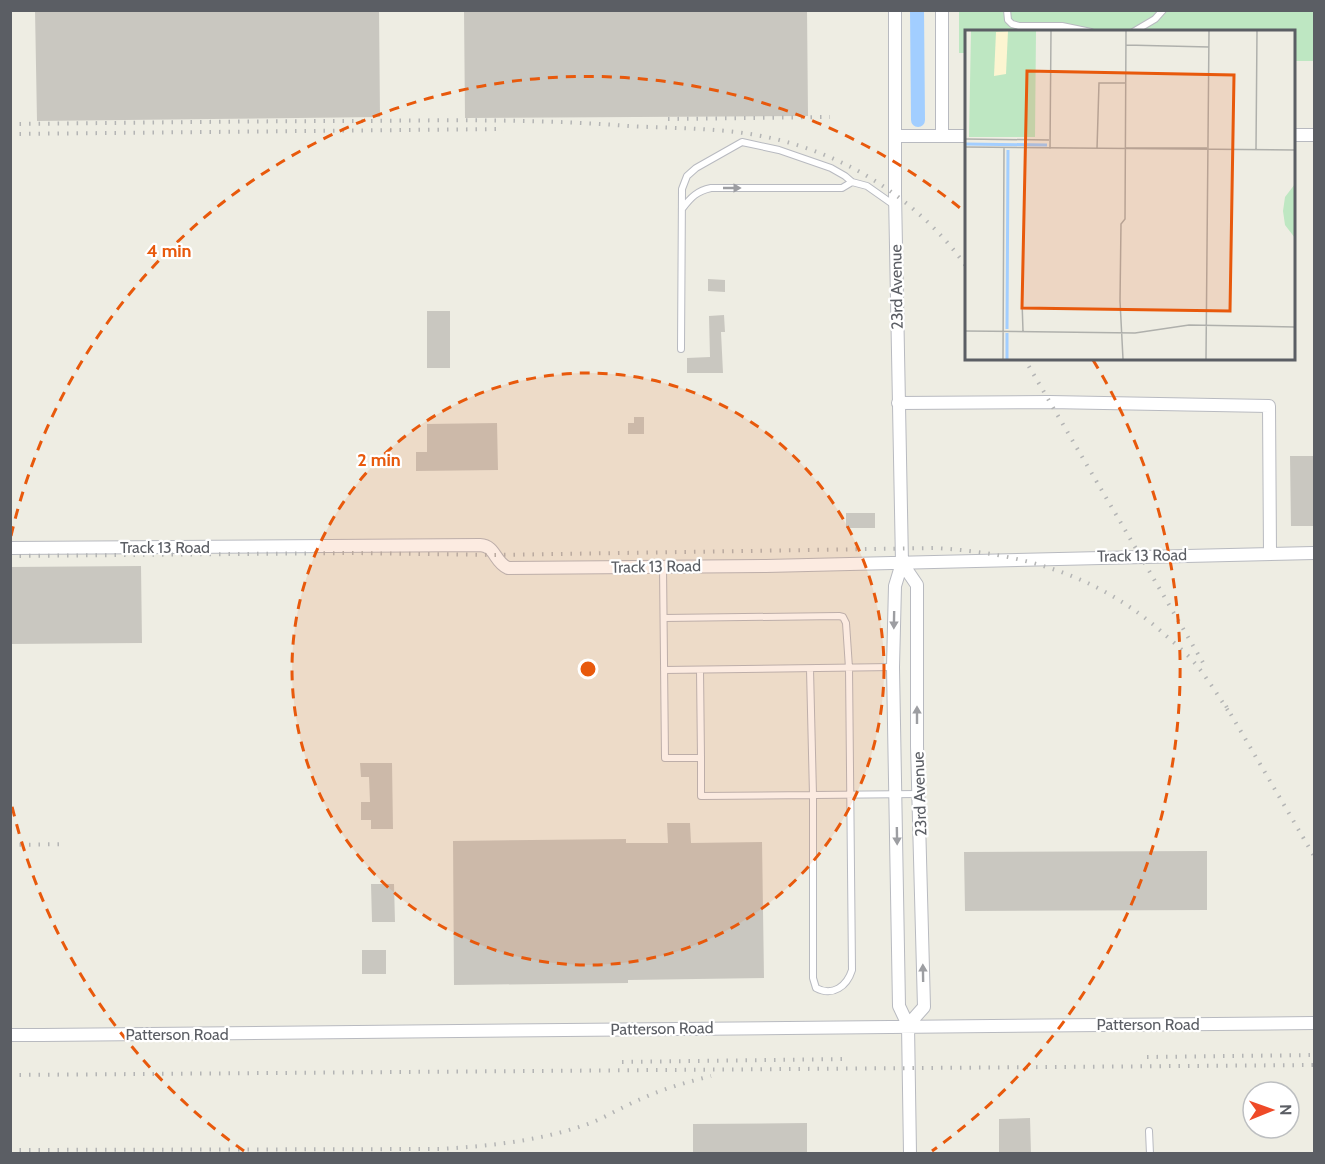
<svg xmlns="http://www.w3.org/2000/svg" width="1325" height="1164" viewBox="0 0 1325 1164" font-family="Cabin,sans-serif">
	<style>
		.green { fill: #bee7c2 }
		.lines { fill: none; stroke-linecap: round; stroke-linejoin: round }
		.canal { stroke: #a2ceff; stroke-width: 14 }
		.building { fill: #c9c7c0 }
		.lane-casing { stroke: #b8bac0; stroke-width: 8 }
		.street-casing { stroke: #b8bac0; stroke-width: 14 }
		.lane { stroke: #fff; stroke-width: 6 }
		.street { stroke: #fff; stroke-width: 12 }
		.rail { stroke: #b4b5b5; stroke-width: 4; stroke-dasharray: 1.5 8; stroke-linecap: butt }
		.oneway { fill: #9d9ea2 }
		.ring { fill: none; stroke: #e8590c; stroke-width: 3; stroke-dasharray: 10 8 }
		.labels { text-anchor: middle; stroke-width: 4.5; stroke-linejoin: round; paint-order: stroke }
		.street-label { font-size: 16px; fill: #5b5e64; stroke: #fff }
		.inset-river { fill: none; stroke: #a2ceff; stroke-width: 3 }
		.inset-road { fill: none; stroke: #afb0ac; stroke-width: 1.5 }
		.view { fill: #e8590c; fill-opacity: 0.15; stroke: #e8590c; stroke-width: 3 }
		.inset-edge { fill: none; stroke: #5b5e64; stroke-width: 3 }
		.centre { fill: #e8590c; stroke: #fff; stroke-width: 3 }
		.ring-label { font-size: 18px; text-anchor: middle; font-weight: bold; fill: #e8590c; stroke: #fff; stroke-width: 4.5; stroke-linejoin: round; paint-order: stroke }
	</style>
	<rect width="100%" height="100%" fill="#eeede3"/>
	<path class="green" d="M959 11H1314V61H1294V32H966V53H959Z"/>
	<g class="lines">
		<path class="canal" d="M917 10 918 120"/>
	</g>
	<path class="building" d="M35 10H379L380 117 37 121Z
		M464 10H807L808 116 465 118Z
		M708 279 725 280V292L708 291Z
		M427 311H450V368H427Z
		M724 315 725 332H721L723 373H687V358L710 357 709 316Z
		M634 417H644V434H628V423H634Z
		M497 423 498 470 416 471V452H427V424Z
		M1290 456H1314V526H1291Z
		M846 513H875V528H846Z
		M141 566 142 643 10 644V567Z
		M360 763H392L393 829H371V820H361V802H370L369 777H361Z
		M667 823H690L691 843 762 842 764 978 628 980V983L454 985 453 841 626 839V843H668Z
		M1207 851V910L965 911 964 852Z
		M371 884H394L395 922H372Z
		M362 950H386V974H362Z
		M1030 1118 1031 1154H999V1119Z
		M807 1123V1154H693V1124Z"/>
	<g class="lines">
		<defs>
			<path id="lane" d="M1007 10 1008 20 1012 24 1019 26H1062L1091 32
				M1133 32 1155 19 1163 10
				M682 209C691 197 697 191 711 188H842L852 182
				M681 349 682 189 687 176 696 168 742 142 779 150 831 168 845 176 852 182 867 186 894 205
				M663 566 665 758H701V796L919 794
				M664 618 839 616 843 617 846 623 849 668 852 970C847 986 833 997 816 988L813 978V795L810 669
				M664 670 893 667
				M700 670 701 758
				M1149 1131 1150 1154"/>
			<path id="street" d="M895 10V194L902 563 895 586 893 667 899 1006 908 1025 910 1154
				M942 10V135
				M1294 135H1314
				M895 136H966
				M898 403 1049 402 1269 406 1270 553
				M10 548 480 545C496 546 494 562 508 568L766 566 1314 553
				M902 563 917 585V746L924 1007 908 1025
				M10 1035C445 1034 880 1025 1314 1023"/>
		</defs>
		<use href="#lane" class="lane-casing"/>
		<use href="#street" class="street-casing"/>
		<use href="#lane" class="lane"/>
		<use href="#street" class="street"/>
		<path class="rail" d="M668 119 830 117
			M10 124C128 123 245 121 362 121 451 120 540 119 629 126 681 129 732 127 783 141 856 160 922 205 966 266
			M10 134 504 129
			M1024 358 1205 666
			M10 556 354 553 494 555 935 548C1021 553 1096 574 1162 632 1174 643 1188 654 1198 667 1209 681 1219 697 1229 712
			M1226 706 1314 856
			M10 845 67 844
			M1147 1057 1314 1055
			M622 1062 847 1059
			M10 1075 1314 1065
			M10 1150 441 1149C489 1146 537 1141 582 1126 602 1120 621 1107 641 1099 663 1089 687 1082 711 1076"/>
	</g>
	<defs><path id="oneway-solid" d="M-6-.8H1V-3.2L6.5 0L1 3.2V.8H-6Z" transform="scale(1.5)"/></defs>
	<g class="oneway">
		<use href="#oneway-solid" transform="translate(732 188)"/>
		<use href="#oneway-solid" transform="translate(894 620) rotate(91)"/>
		<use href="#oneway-solid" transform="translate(917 715) rotate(-90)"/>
		<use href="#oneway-solid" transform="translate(897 836) rotate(89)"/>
		<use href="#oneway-solid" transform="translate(923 973) rotate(-91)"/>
	</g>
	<circle cx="588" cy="669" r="296" fill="#e8590c" fill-opacity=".12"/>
	<g class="ring">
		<circle cx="588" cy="669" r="296"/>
		<path d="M244 1151A592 592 0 0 1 11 802M11 536A592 592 0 0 1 965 212M1093 360A592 592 0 0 1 932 1151"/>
	</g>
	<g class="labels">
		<g class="street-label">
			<text transform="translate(896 287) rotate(-91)" y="6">23rd Avenue</text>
			<text x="165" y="553">Track 13 Road</text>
			<text transform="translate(1142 555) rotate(-1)" y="6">Track 13 Road</text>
			<text transform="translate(656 566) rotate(-1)" y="6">Track 13 Road</text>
			<text transform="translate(919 794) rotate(-92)" y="6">23rd Avenue</text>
			<text x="1148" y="1030">Patterson Road</text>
			<text transform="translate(662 1028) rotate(-1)" y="6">Patterson Road</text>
			<text x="177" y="1040">Patterson Road</text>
		</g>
	</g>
	<g transform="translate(965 30)">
		<rect width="330" height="330" fill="#eeede3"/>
		<path d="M6 1H71L70 107H4ZM330 154V208L320 195 318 181 320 167Z" fill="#bee7c2"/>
		<path d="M43 1 41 44 29 46 31 2Z" fill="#fcf5d1"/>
		<path class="inset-river" d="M0 114 82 115M42 299 43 120M42 303V329"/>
		<path class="inset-road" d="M161 15 244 17M0 109 84 110M0 117 330 120M161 118H242M85 119 86 1M132 119 134 53H160M291 119 292 1M57 271 58 301M0 301 170 303 224 295 330 297M38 329 39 118M158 329 155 271 156 194 160 189 161 1M241 329 244 1"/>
		<path class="view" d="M62 41 269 45 265 281 57 278Z"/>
		<rect width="330" height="330" class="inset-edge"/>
	</g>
	<circle cx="588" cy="669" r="9" class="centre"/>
	<g class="ring-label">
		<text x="169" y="257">4 min</text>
		<text x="379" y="466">2 min</text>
	</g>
	<rect width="1325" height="1164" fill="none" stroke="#5b5e64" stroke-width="24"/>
	<g transform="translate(1271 1110) rotate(89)"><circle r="28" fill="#ffffff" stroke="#bdbfc1" stroke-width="1.5"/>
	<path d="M0-4.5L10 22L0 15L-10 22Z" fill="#ef4a28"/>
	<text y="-9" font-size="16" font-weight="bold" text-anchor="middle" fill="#5b5e64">N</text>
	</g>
</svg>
